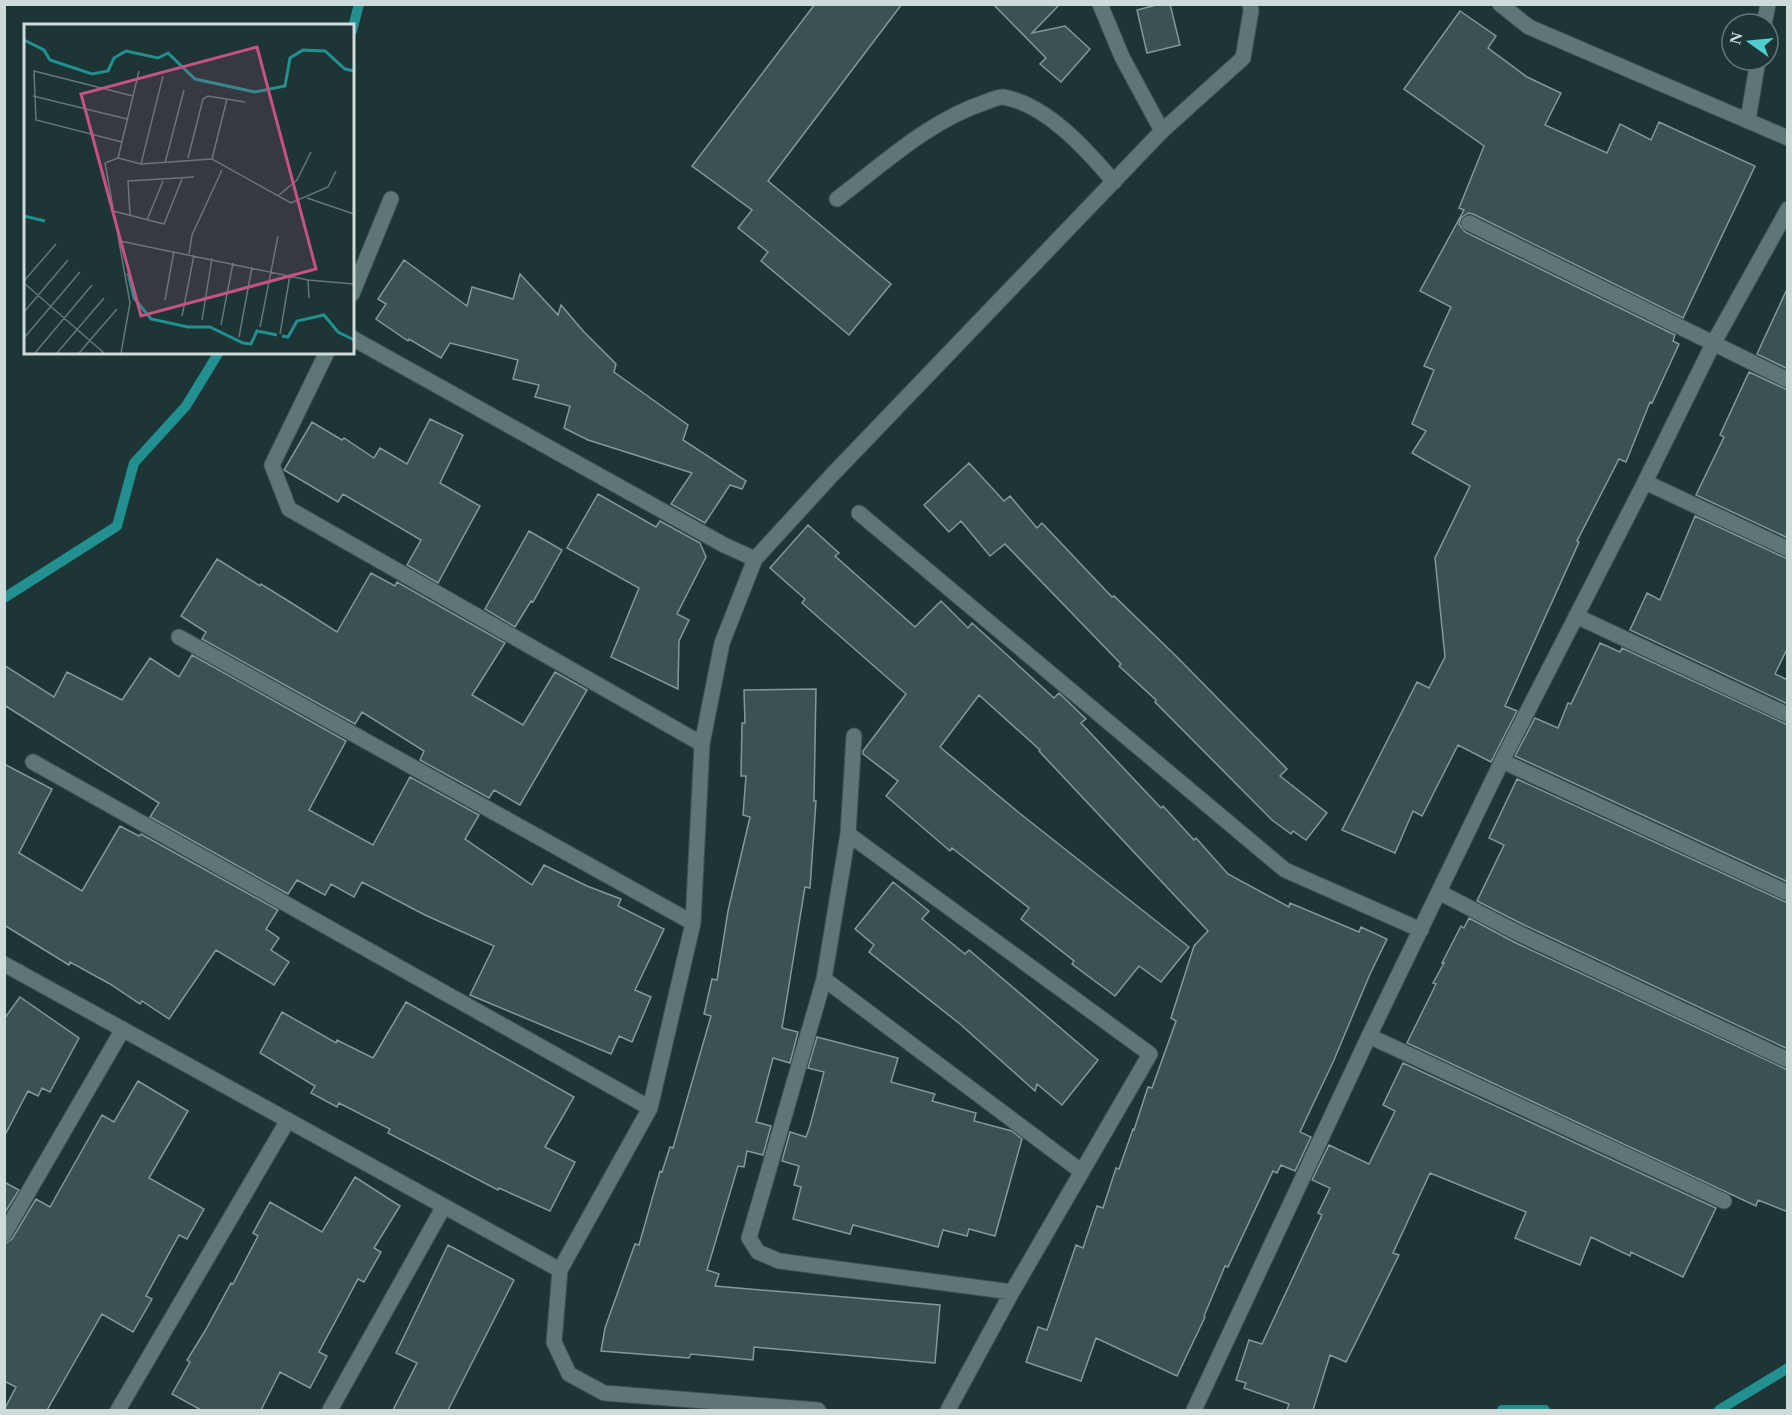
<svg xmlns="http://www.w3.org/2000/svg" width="1792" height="1415" viewBox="0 0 1792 1415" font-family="'Times New Roman',serif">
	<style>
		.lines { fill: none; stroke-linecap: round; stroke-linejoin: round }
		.stream { stroke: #228f91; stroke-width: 10 }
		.building { fill: #3b5252; stroke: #809999; stroke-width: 1.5 }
		.minor-casing { stroke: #3e5152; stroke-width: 17 }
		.minor { stroke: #5e7676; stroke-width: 15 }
		.inset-river { fill: none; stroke: #228f91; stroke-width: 3 }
		.inset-road { fill: none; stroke: #647777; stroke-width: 1.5 }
		.view { fill: #c65281; fill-opacity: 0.15; stroke: #c65281; stroke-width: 3 }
		.inset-edge { fill: none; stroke: #cedbdb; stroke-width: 3 }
	</style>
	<rect width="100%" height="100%" fill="#1e3535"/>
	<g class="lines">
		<path class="stream" d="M352 31 359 4
			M4 598 117 526 134 463 186 406 219 352
			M1502 1410H1545
			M1719 1410 1788 1368"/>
	</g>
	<path class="building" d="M815 4H902L768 181 891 284 849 335 761 261 768 252 738 228 752 210 692 166Z
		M993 4H1060L1032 33 1065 26 1090 49 1061 82 1040 64 1046 58Z
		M1160 4H1170L1180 45 1147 53 1137 10Z
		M1460 11 1496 36 1488 48 1527 77 1561 93 1545 125 1607 153 1620 124 1651 140 1659 122 1755 166 1683 318 1473 214 1468 213 1461 218 1459 224 1465 232 1675 335 1673 341 1679 344 1652 403 1650 402 1626 462 1619 459 1577 541 1579 542 1505 706 1517 711 1491 762 1458 745 1422 816 1413 811 1395 853 1342 830 1417 682 1429 688 1445 657 1435 558 1470 486 1412 453 1426 431 1412 424 1434 370 1424 366 1451 307 1420 291 1464 210 1459 208 1484 146 1404 89Z
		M404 260 467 306 472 287 513 299 520 274 558 315 561 305 584 332 616 364 614 372 688 425 683 440 746 481 742 489 730 485 705 523 671 504 692 473 588 440 564 428 570 406 535 397 539 385 513 379 518 360 450 343 441 358 409 339 408 341 376 319 386 304 378 299Z
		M1788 287V369L1757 354Z
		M1749 372 1788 390V538L1696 495 1724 437 1720 435Z
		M430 419 463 435 440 483 480 506 438 583 407 565 421 540 343 494 338 502 284 470 312 422 342 440 344 438 374 458 380 448 407 464Z
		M969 463 1004 501 1010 496 1037 528 1042 523 1112 597 1114 596 1178 658 1287 769 1280 776 1327 813 1306 840 1293 831 1291 834 1272 820 1155 702 1156 700 1119 666 1121 664 1005 544 990 556 961 521 949 532 924 505Z
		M598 494 656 527 660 521 700 543 706 557 677 614 689 620 679 641 678 689 611 657 639 588 567 548Z
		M1695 516 1788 559V647L1775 674 1788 680V704L1630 630 1647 593 1660 600Z
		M808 525 839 553 835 556 915 627 941 601 968 628 972 623 1054 698 1059 693 1086 719 1081 723 1161 808 1163 806 1194 840 1196 838 1228 874 1289 907 1290 903 1359 932 1361 927 1387 939 1370 974 1334 1060 1300 1132 1311 1137 1295 1171 1281 1165 1277 1173 1273 1171 1228 1267 1225 1266 1204 1316 1205 1317 1177 1376 1096 1338 1081 1381 1026 1362 1038 1327 1047 1330 1076 1245 1083 1248 1097 1206 1103 1208 1116 1168 1119 1169 1133 1129 1134 1130 1148 1087 1152 1088 1176 1021 1171 1018 1194 946 1208 931 1039 751 1040 750 979 695 940 747 1018 812 1189 947 1161 982 1139 966 1115 996 1072 964 1074 961 1021 919 1029 908 952 848 950 851 886 796 898 781 863 754V751L906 694 802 603 805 599 770 568Z
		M529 531 562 550 533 602 531 601 515 627 485 609Z
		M217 559 260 586 261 584 290 602 337 632 371 573 395 586 397 582 505 643 472 695 523 725 555 672 587 690 520 805 494 790 489 798 420 760 424 751 362 712 355 724 202 639 206 632 181 616Z
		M1600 643 1620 652 1622 648 1788 725V882L1515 756 1535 718 1558 728 1568 703 1571 704Z
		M192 655 346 741 309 810 373 845 410 777 479 815 465 839 532 885 544 865 587 886 621 899 618 906 664 929 635 990 651 997 632 1042 619 1036 611 1054 470 995 494 946 425 915 362 882 354 897 331 884 325 895 297 880 288 894 150 817 159 803 4 705V665L54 697 67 672 122 700 150 658 179 677Z
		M816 689 814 801H816L810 888 805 887 782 1028 798 1032 790 1063 773 1058 756 1122 771 1126 763 1155 747 1151 744 1167 738 1166 707 1270 719 1274 715 1286 940 1305 935 1363 754 1347 753 1360 691 1354 689 1358 601 1351 605 1328 635 1244 639 1245 660 1171 662 1172 670 1147 673 1148 711 1016 704 1014 712 979 717 980 728 911 750 817 743 815 746 776H741L742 723H745L744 690Z
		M4 764 52 789 19 853 82 891 120 826 139 836 141 834 278 910 266 929 279 938 271 950 289 962 274 985 216 950 169 1019 142 1001 140 1004 110 984 70 962 69 965 4 925Z
		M1517 779 1788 903V1049L1524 925 1477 901 1504 845 1489 838Z
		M893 882 929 911 922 919 965 954 969 950 1098 1060 1062 1105 1037 1084 1035 1091 960 1024 869 952 874 945 855 929Z
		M1469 918 1516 943 1788 1070V1212L1758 1200 1756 1206 1407 1043 1436 984 1433 983 1444 963H1442L1461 926 1464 928Z
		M20 997 79 1038 50 1092 42 1088 38 1096 28 1091 4 1137V1019Z
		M406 1002 574 1097 545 1147 575 1162 550 1211 499 1188 498 1190 388 1133 390 1129 339 1103 337 1107 311 1093 315 1086 260 1053 282 1012 336 1043 337 1040 373 1058Z
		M817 1037 898 1058 891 1082 935 1094 932 1101 976 1113 974 1121 1012 1131 1022 1139 995 1236 969 1229 967 1236 943 1230 938 1247 853 1225 850 1234 793 1219 801 1187 794 1185 799 1166 782 1161 790 1132 806 1137 810 1126 824 1072 808 1068Z
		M1403 1063 1716 1208 1683 1277 1631 1252 1630 1256 1591 1237 1580 1265 1515 1238 1526 1212 1430 1173 1393 1253 1399 1255 1346 1362 1330 1355 1313 1410H1287L1289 1404 1244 1388 1246 1383 1236 1380 1249 1340 1262 1344 1322 1215 1318 1213 1330 1188 1312 1180 1329 1145 1369 1164 1395 1111 1383 1105Z
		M138 1081 188 1111 149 1178 204 1209 187 1239 179 1235 146 1296 152 1299 133 1332 102 1314 47 1410H4L16 1387 4 1381V1244L12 1239 36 1199 50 1207 102 1115 114 1122Z
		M355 1177 400 1206 374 1248 381 1252 364 1282 358 1279 319 1352 327 1356 310 1388 280 1372 261 1410H201L172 1394 190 1362 187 1360 205 1331 231 1283 233 1284 258 1236 253 1233 270 1202 322 1232Z
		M4 1182 19 1190 4 1214Z
		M448 1245 514 1280 448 1410H393L417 1363 396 1353Z"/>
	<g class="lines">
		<defs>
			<path id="minor" d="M1100 4 1122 57 1162 131
				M1500 4 1529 27 1788 138
				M1764 24 1768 4
				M1748 120 1758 60
				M837 199C883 164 930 120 986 102 991 100 998 97 1003 97 1046 104 1087 150 1114 182
				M1469 223 1788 380
				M352 294 391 199
				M352 338 724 545 755 559
				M327 352 272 465 289 509 702 744
				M1645 482 1788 549
				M859 513 1285 870 1421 930
				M1576 616 1788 715
				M179 637 693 923
				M854 736 848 834 824 979 749 1238 758 1252 779 1261 1012 1292
				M1502 761 1788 893
				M33 762 650 1108
				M848 834 1150 1054 1012 1292 948 1410
				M1439 892 1520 934 1788 1060
				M4 964 560 1270
				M824 979 1082 1172
				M1369 1036 1724 1201
				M4 1234 123 1029
				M118 1410 288 1120
				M330 1410 444 1206
				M818 1410 604 1393 569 1374 554 1342 560 1270 650 1108 693 923 702 744 722 643 755 559 832 475 1162 131 1243 58 1251 11 1250 4
				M1194 1410 1369 1036 1502 761 1645 482 1713 344 1788 209"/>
		</defs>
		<use href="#minor" class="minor-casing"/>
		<use href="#minor" class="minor"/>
	</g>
	<g transform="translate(24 24)">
		<rect width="330" height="330" fill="#1e3535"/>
		<path class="inset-river" d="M0 16 20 26 26 36 68 50 84 47 90 34 102 27 134 34 144 29 171 55 231 68 261 62 266 34 279 26 301 27 321 45 330 47M0 192 21 197M104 249 110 274 127 295 164 303H186L219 319 227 320 233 307 253 311M258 312 264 313 273 297 300 291 314 308 330 316"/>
		<path class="inset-road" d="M9 72 103 95M98 118 12 96 10 47 109 72M94 134 115 47M164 134 179 75 184 72 221 78M188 135 203 75M141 139 160 66M117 140 139 52M255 171 273 156 287 128M283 174 330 190M89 187 140 200 158 155M106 191 104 157 170 153M123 196 139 157M96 217 284 256 330 260M165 230 168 211 198 146M284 256 285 274M0 257 32 220M0 259 80 329M141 276 150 227M0 288 44 236M158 292 170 231M178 296 188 234M197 301 209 239M236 303 254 212M256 310 266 251M215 313 228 243M0 314 56 248M11 329 68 261M33 329 80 274M55 329 93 285M97 329 106 279 81 139 94 134 117 140 188 135 267 179 304 163 312 147"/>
		<path class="view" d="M233 23 292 245 117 292 57 70Z"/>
		<rect width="330" height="330" class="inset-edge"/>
	</g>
	<rect width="1792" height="1415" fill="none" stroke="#cedbdb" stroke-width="12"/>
	<g transform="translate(1750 42) rotate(285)"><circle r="28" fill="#1e3535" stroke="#647777" stroke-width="1.5"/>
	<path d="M0-4.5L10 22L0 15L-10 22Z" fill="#52cdcf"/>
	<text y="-9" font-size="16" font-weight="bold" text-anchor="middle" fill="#cedbdb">N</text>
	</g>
</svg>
